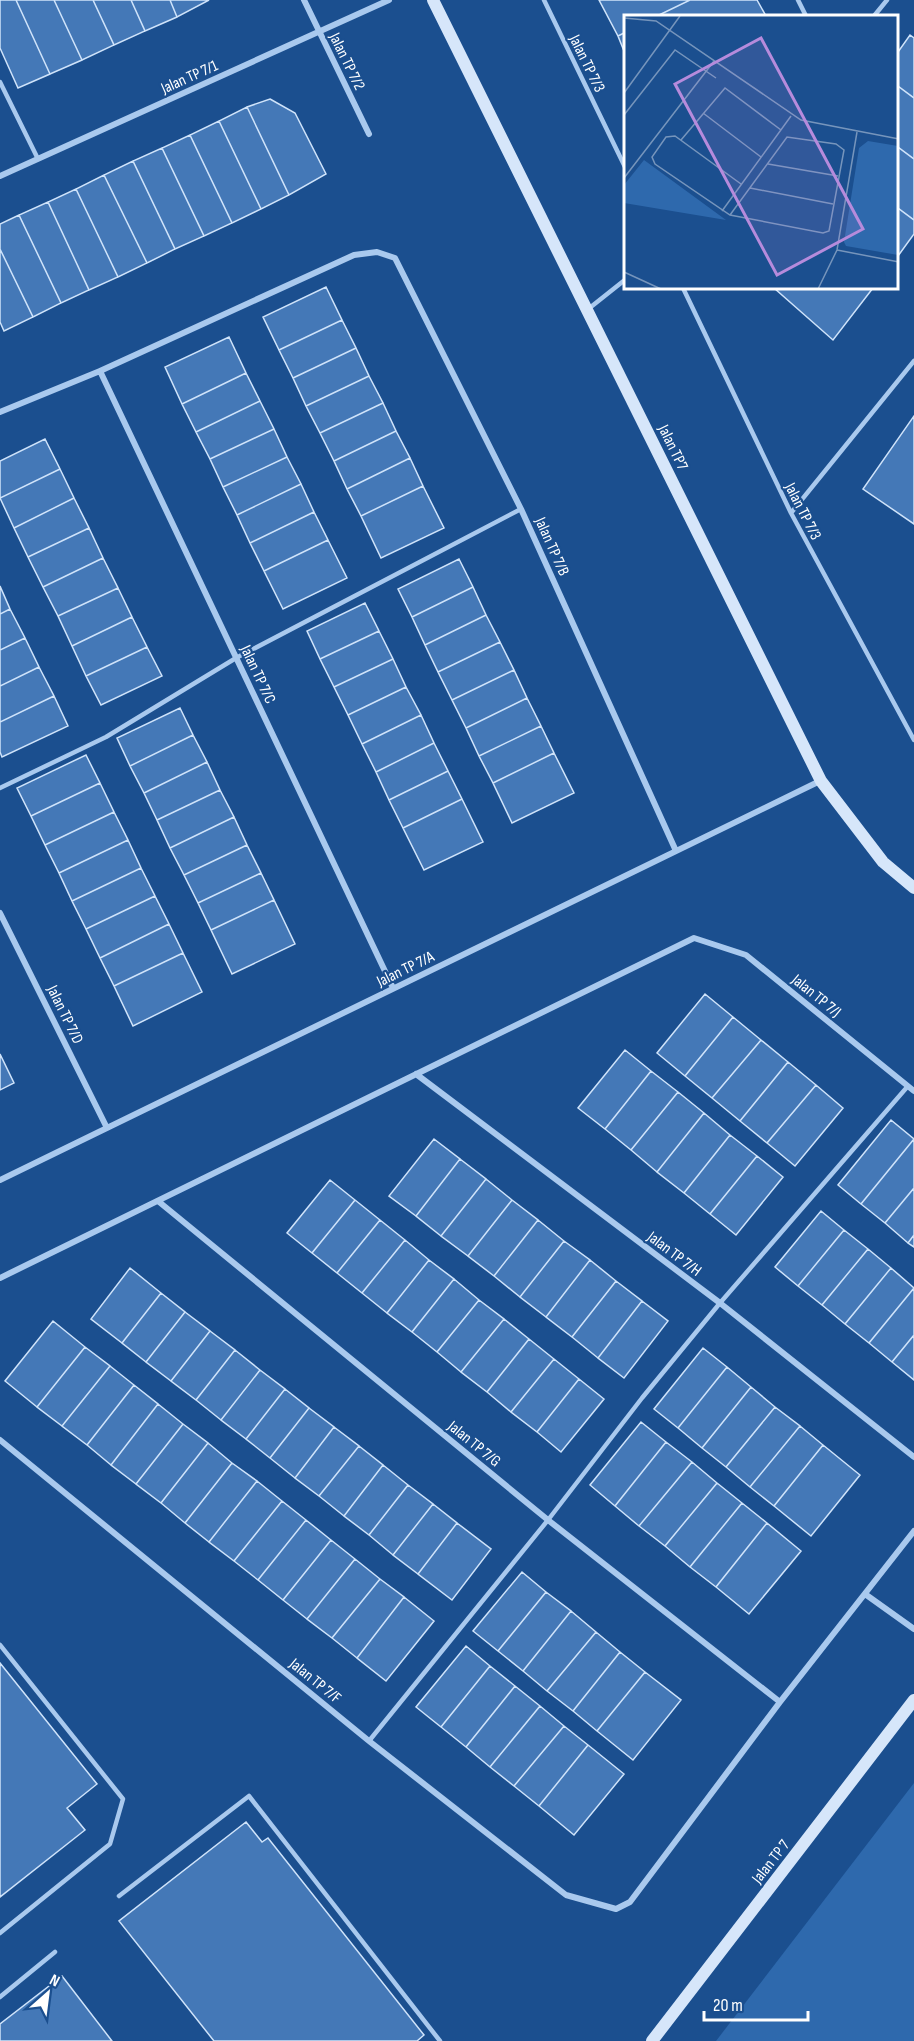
<svg xmlns="http://www.w3.org/2000/svg" width="914" height="2041" font-family="'Sofia Sans Condensed',sans-serif">
<style>
.green{fill:#2e69ad}
.building{fill:#4478b7;stroke:#cfe3fa;stroke-width:1.5}
.lines{fill:none;stroke-linecap:round;stroke-linejoin:round}
.lane{stroke:#a9c9ee;stroke-width:4.5}
.street{stroke:#a9c9ee;stroke-width:6}
.secondary{stroke:#d6e6fa;stroke-width:12}
.labels{text-anchor:middle;stroke-width:4.5;stroke-linejoin:round;paint-order:stroke}
.street-label{font-size:16px;fill:#fff;stroke:#1b4f8f}
.inset-road{fill:none;stroke:#7695bc;stroke-width:1.5}
.view{fill:#b68bdc;fill-opacity:0.15;stroke:#b68bdc;stroke-width:3}
.inset-edge{fill:none;stroke:#fff;stroke-width:3}
</style>
<rect width="100%" height="100%" fill="#1b4f8f"/>
<path class="green" d="M914,1783V2041H716Z"/>
<path class="building" d="M0,0H16L50,74L18,88L0,48Z
M16,0H54L82,60L50,74Z
M54,0H93L114,45L82,60Z
M93,0H131L145,31L114,45Z
M131,0H170L177,17L145,31Z
M170,0H209L177,17Z
M599,0H690L657,16H626V32L618,36Z
M690,0H757L766,16H657Z
M626,32V56L618,36Z
M910,35L914,38V98L898,86V52Z
M898,86L914,98V159L898,147Z
M270,99L295,113L326,174L289,195L247,107Z
M247,107L289,195L261,209L219,121Z
M219,121L261,209L232,223L190,135Z
M190,135L232,223L204,236L162,148Z
M898,147L914,159V220L898,208Z
M162,148L204,236L175,249L133,161Z
M133,161L175,249L147,263L104,175Z
M104,175L147,263L118,277L76,189Z
M76,189L118,277L89,290L48,202Z
M48,202L89,290L61,303L19,215Z
M898,208L914,220V234L898,256Z
M19,215L61,303L33,317L0,249V224Z
M0,249L33,317L4,331L0,322Z
M326,287L342,320L279,350L263,317Z
M774,288H873L833,340Z
M342,320L356,348L293,378L279,350Z
M229,337L246,373L182,404L165,367Z
M356,348L369,376L306,406L293,378Z
M246,373L260,401L196,432L182,404Z
M369,376L383,403L320,433L306,406Z
M260,401L274,429L210,459L196,432Z
M383,403L396,431L334,461L320,433Z
M914,416V524L863,489Z
M274,429L287,457L223,487L210,459Z
M396,431L410,458L347,489L334,461Z
M45,439L60,469L0,498V461Z
M287,457L301,484L237,515L223,487Z
M410,458L423,486L361,516L347,489Z
M60,469L74,498L14,528L0,498Z
M301,484L314,512L250,543L237,515Z
M423,486L444,528L381,558L361,516Z
M74,498L89,528L28,557L14,528Z
M314,512L328,540L264,571L250,543Z
M89,528L103,558L43,587L28,557Z
M328,540L347,578L283,609L264,571Z
M103,558L118,588L58,616L43,587Z
M459,559L473,587L412,617L398,589Z
M0,586L10,609L0,614Z
M473,587L486,615L425,645L412,617Z
M118,588L132,617L72,646L58,616Z
M365,603L379,631L320,659L307,631Z
M10,609L25,638L0,650V614Z
M486,615L500,642L438,672L425,645Z
M132,617L147,647L86,676L72,646Z
M379,631L393,659L334,687L320,659Z
M25,638L39,667L0,686V650Z
M500,642L514,670L452,700L438,672Z
M147,647L162,676L101,705L86,676Z
M393,659L406,687L348,715L334,687Z
M39,667L54,696L0,722V686Z
M514,670L527,698L466,728L452,700Z
M406,687L421,715L362,744L348,715Z
M54,696L68,726L2,757L0,752V722Z
M527,698L541,726L479,756L466,728Z
M180,708L193,735L130,766L117,738Z
M421,715L434,743L376,772L362,744Z
M541,726L554,753L493,783L479,756Z
M193,735L207,762L144,793L130,766Z
M434,743L448,771L389,800L376,772Z
M554,753L574,793L512,823L493,783Z
M86,755L100,783L31,816L17,788Z
M207,762L220,790L157,820L144,793Z
M448,771L462,799L403,828L389,800Z
M100,783L114,812L45,845L31,816Z
M220,790L234,817L170,848L157,820Z
M462,799L483,842L424,870L403,828Z
M114,812L128,840L59,873L45,845Z
M234,817L247,845L184,875L170,848Z
M128,840L141,868L72,901L59,873Z
M247,845L261,873L198,903L184,875Z
M141,868L155,896L86,929L72,901Z
M261,873L274,900L211,930L198,903Z
M155,896L169,924L100,958L86,929Z
M274,900L295,944L232,974L211,930Z
M169,924L183,953L114,986L100,958Z
M183,953L202,992L133,1026L114,986Z
M705,994L733,1017L685,1076L657,1053Z
M733,1017L761,1040L712,1098L685,1076Z
M761,1040L788,1062L740,1121L712,1098Z
M625,1050L651,1071L605,1129L578,1108Z
M0,1054L14,1083L0,1090Z
M788,1062L816,1085L767,1143L740,1121Z
M651,1071L678,1092L631,1150L605,1129Z
M816,1085L843,1108L795,1166L767,1143Z
M678,1092L704,1113L657,1172L631,1150Z
M704,1113L730,1135L684,1193L657,1172Z
M891,1120L914,1139L861,1204L838,1185Z
M730,1135L757,1156L710,1214L684,1193Z
M434,1139L460,1159L416,1216L389,1196Z
M914,1139V1188L885,1223L861,1204Z
M757,1156L783,1177L736,1235L710,1214Z
M460,1159L486,1179L441,1236L416,1216Z
M486,1179L512,1200L468,1256L441,1236Z
M330,1180L355,1200L312,1253L287,1233Z
M914,1188V1235L908,1243L885,1223Z
M355,1200L380,1220L337,1273L312,1253Z
M512,1200L538,1220L494,1276L468,1256Z
M821,1211L844,1230L798,1286L775,1267Z
M380,1220L405,1240L362,1293L337,1273Z
M538,1220L564,1241L520,1297L494,1276Z
M844,1230L868,1249L822,1305L798,1286Z
M914,1235V1247L908,1243Z
M405,1240L429,1260L387,1313L362,1293Z
M564,1241L590,1260L546,1317L520,1297Z
M868,1249L891,1268L845,1324L822,1305Z
M429,1260L454,1279L412,1332L387,1313Z
M590,1260L616,1281L572,1337L546,1317Z
M130,1268L161,1293L122,1343L91,1319Z
M891,1268L914,1288L869,1343L845,1324Z
M454,1279L479,1300L437,1352L412,1332Z
M616,1281L642,1301L598,1358L572,1337Z
M914,1288V1335L892,1362L869,1343Z
M161,1293L185,1312L146,1362L122,1343Z
M479,1300L504,1319L461,1372L437,1352Z
M642,1301L668,1321L624,1378L598,1358Z
M185,1312L210,1331L171,1381L146,1362Z
M504,1319L529,1339L487,1392L461,1372Z
M53,1321L85,1347L37,1407L5,1381Z
M210,1331L235,1350L196,1400L171,1381Z
M914,1335V1380L892,1362Z
M529,1339L554,1359L511,1412L487,1392Z
M85,1347L110,1366L62,1426L37,1407Z
M703,1348L727,1367L678,1428L654,1409Z
M235,1350L260,1370L221,1420L196,1400Z
M554,1359L579,1379L537,1432L511,1412Z
M110,1366L134,1385L87,1445L62,1426Z
M727,1367L751,1387L702,1448L678,1428Z
M260,1370L285,1389L246,1439L221,1420Z
M579,1379L604,1399L561,1452L537,1432Z
M134,1385L158,1404L111,1465L87,1445Z
M751,1387L775,1407L726,1467L702,1448Z
M285,1389L309,1408L270,1458L246,1439Z
M158,1404L183,1424L136,1484L111,1465Z
M775,1407L800,1426L750,1487L726,1467Z
M309,1408L334,1427L295,1478L270,1458Z
M641,1422L666,1442L615,1506L590,1485Z
M183,1424L208,1443L161,1503L136,1484Z
M800,1426L823,1445L774,1506L750,1487Z
M334,1427L359,1446L319,1496L295,1478Z
M666,1442L692,1462L639,1526L615,1506Z
M208,1443L232,1463L185,1523L161,1503Z
M823,1445L860,1475L811,1536L774,1506Z
M359,1446L383,1465L344,1516L319,1496Z
M692,1462L717,1483L665,1546L639,1526Z
M232,1463L257,1481L209,1542L185,1523Z
M383,1465L408,1485L369,1535L344,1516Z
M257,1481L282,1501L234,1561L209,1542Z
M717,1483L742,1503L690,1567L665,1546Z
M408,1485L433,1504L393,1555L369,1535Z
M282,1501L306,1520L258,1580L234,1561Z
M742,1503L767,1523L716,1587L690,1567Z
M433,1504L457,1523L418,1574L393,1555Z
M306,1520L331,1540L283,1600L258,1580Z
M457,1523L491,1549L452,1600L418,1574Z
M767,1523L801,1551L749,1614L716,1587Z
M331,1540L355,1559L307,1619L283,1600Z
M355,1559L380,1579L332,1638L307,1619Z
M522,1572L546,1592L498,1651L473,1631Z
M380,1579L404,1597L357,1658L332,1638Z
M546,1592L571,1611L523,1671L498,1651Z
M404,1597L434,1621L386,1681L357,1658Z
M571,1611L596,1632L547,1691L523,1671Z
M596,1632L620,1652L573,1711L547,1691Z
M466,1646L490,1666L441,1727L416,1707Z
M620,1652L645,1672L597,1731L573,1711Z
M0,1663L97,1784L67,1808L85,1830L0,1897Z
M490,1666L515,1686L466,1747L441,1727Z
M645,1672L681,1700L633,1760L597,1731Z
M515,1686L540,1706L490,1767L466,1747Z
M540,1706L564,1726L514,1786L490,1767Z
M564,1726L588,1745L539,1806L514,1786Z
M588,1745L624,1774L574,1835L539,1806Z
M246,1822L262,1842L268,1838L424,2035L417,2041H214L119,1921Z
M62,1976L112,2041H0V2024Z"/>
<g class="lines">
<path class="lane" d="M544,0L626,169
M798,0L806,16
M874,16L887,0
M0,82L38,159
M683,288L791,513L914,740
M587,310L626,279
M791,513L914,361
M0,788L106,737L236,658L521,509
M0,1645L123,1799L110,1844L0,1933
M369,1741L548,1520L642,1398L720,1303L908,1086
M119,1896L249,1796L440,2041
M0,1997L55,1952"/>
<path class="street" d="M304,0L369,134
M0,176L389,0
M100,371L393,988
M0,412L100,371L354,255L377,252L395,258L521,509L676,851
M0,913L107,1128
M416,1074L720,1303L914,1457
M0,1180L820,781
M158,1201L548,1520L780,1702
M0,1278L694,938L746,955L914,1091
M0,1440L369,1741L566,1895L616,1909L630,1902L780,1702L914,1531
M865,1594L914,1629"/>
<path class="secondary" d="M433,0L821,781L883,862L914,888
M652,2041L914,1700"/>
</g>
<g class="labels">
<g class="street-label">
<text transform="translate(348 61) rotate(64)" y="6">Jalan TP 7/2</text>
<text transform="translate(588 63) rotate(64)" y="6">Jalan TP 7/3</text>
<text transform="translate(189 76) rotate(-24)" y="6">Jalan TP 7/1</text>
<text transform="translate(674 447) rotate(64)" y="6">Jalan TP7</text>
<text transform="translate(804 511) rotate(63)" y="6">Jalan TP 7/3</text>
<text transform="translate(553 546) rotate(66)" y="6">Jalan TP 7/B</text>
<text transform="translate(259 674) rotate(65)" y="6">Jalan TP 7/C</text>
<text transform="translate(405 968) rotate(-26)" y="6">Jalan TP 7/A</text>
<text transform="translate(817 995) rotate(39)" y="6">Jalan TP 7/J</text>
<text transform="translate(66 1014) rotate(64)" y="6">Jalan TP 7/D</text>
<text transform="translate(675 1253) rotate(37)" y="6">Jalan TP 7/H</text>
<text transform="translate(475 1443) rotate(39)" y="6">Jalan TP 7/G</text>
<text transform="translate(316 1680) rotate(39)" y="6">Jalan TP 7/F</text>
<text transform="translate(770 1861) rotate(-52)" y="6">Jalan TP 7</text>
</g>
</g>
<g transform="translate(624 15)">
<rect width="274" height="274" fill="#1b4f8f"/>
<path d="M244,126L274,131V240L222,231L220,227L235,133ZM20,145L102,205L0,188V170Z" fill="#2e69ad"/>
<path class="inset-road" d="M0,3L32,6L177,105L275,124M0,78L56,1M79,98L137,142M0,100L51,35L92,63M57,125L101,73L157,115M144,149L214,161M0,163L90,46M126,173L209,189M98,196L167,101M106,200L163,122L212,129L220,135L205,216L199,218L106,200L31,149L28,142L42,122L51,121L117,169M213,235L275,247M0,257L37,274M194,274L213,235L233,117"/>
<path class="view" d="M137,23L239,214L153,260L51,69Z"/>
<rect width="274" height="274" class="inset-edge"/>
</g>
<g transform="translate(48 1993) rotate(28)" stroke="#1b4f8f" stroke-width="4.5" paint-order="stroke">
<path d="M0-4.5L10 22L0 15L-10 22Z" fill="#ffffff"/>
<text y="-9" font-size="16" font-weight="bold" text-anchor="middle" fill="#ffffff">N</text>
</g>
<path d="M704 2011v9h104v-9" fill="none" stroke="#ffffff" stroke-width="3"/>
<text x="713" y="2011" font-size="18" fill="#ffffff" stroke="#1b4f8f" stroke-width="4.5" paint-order="stroke">20 m</text>
</svg>
